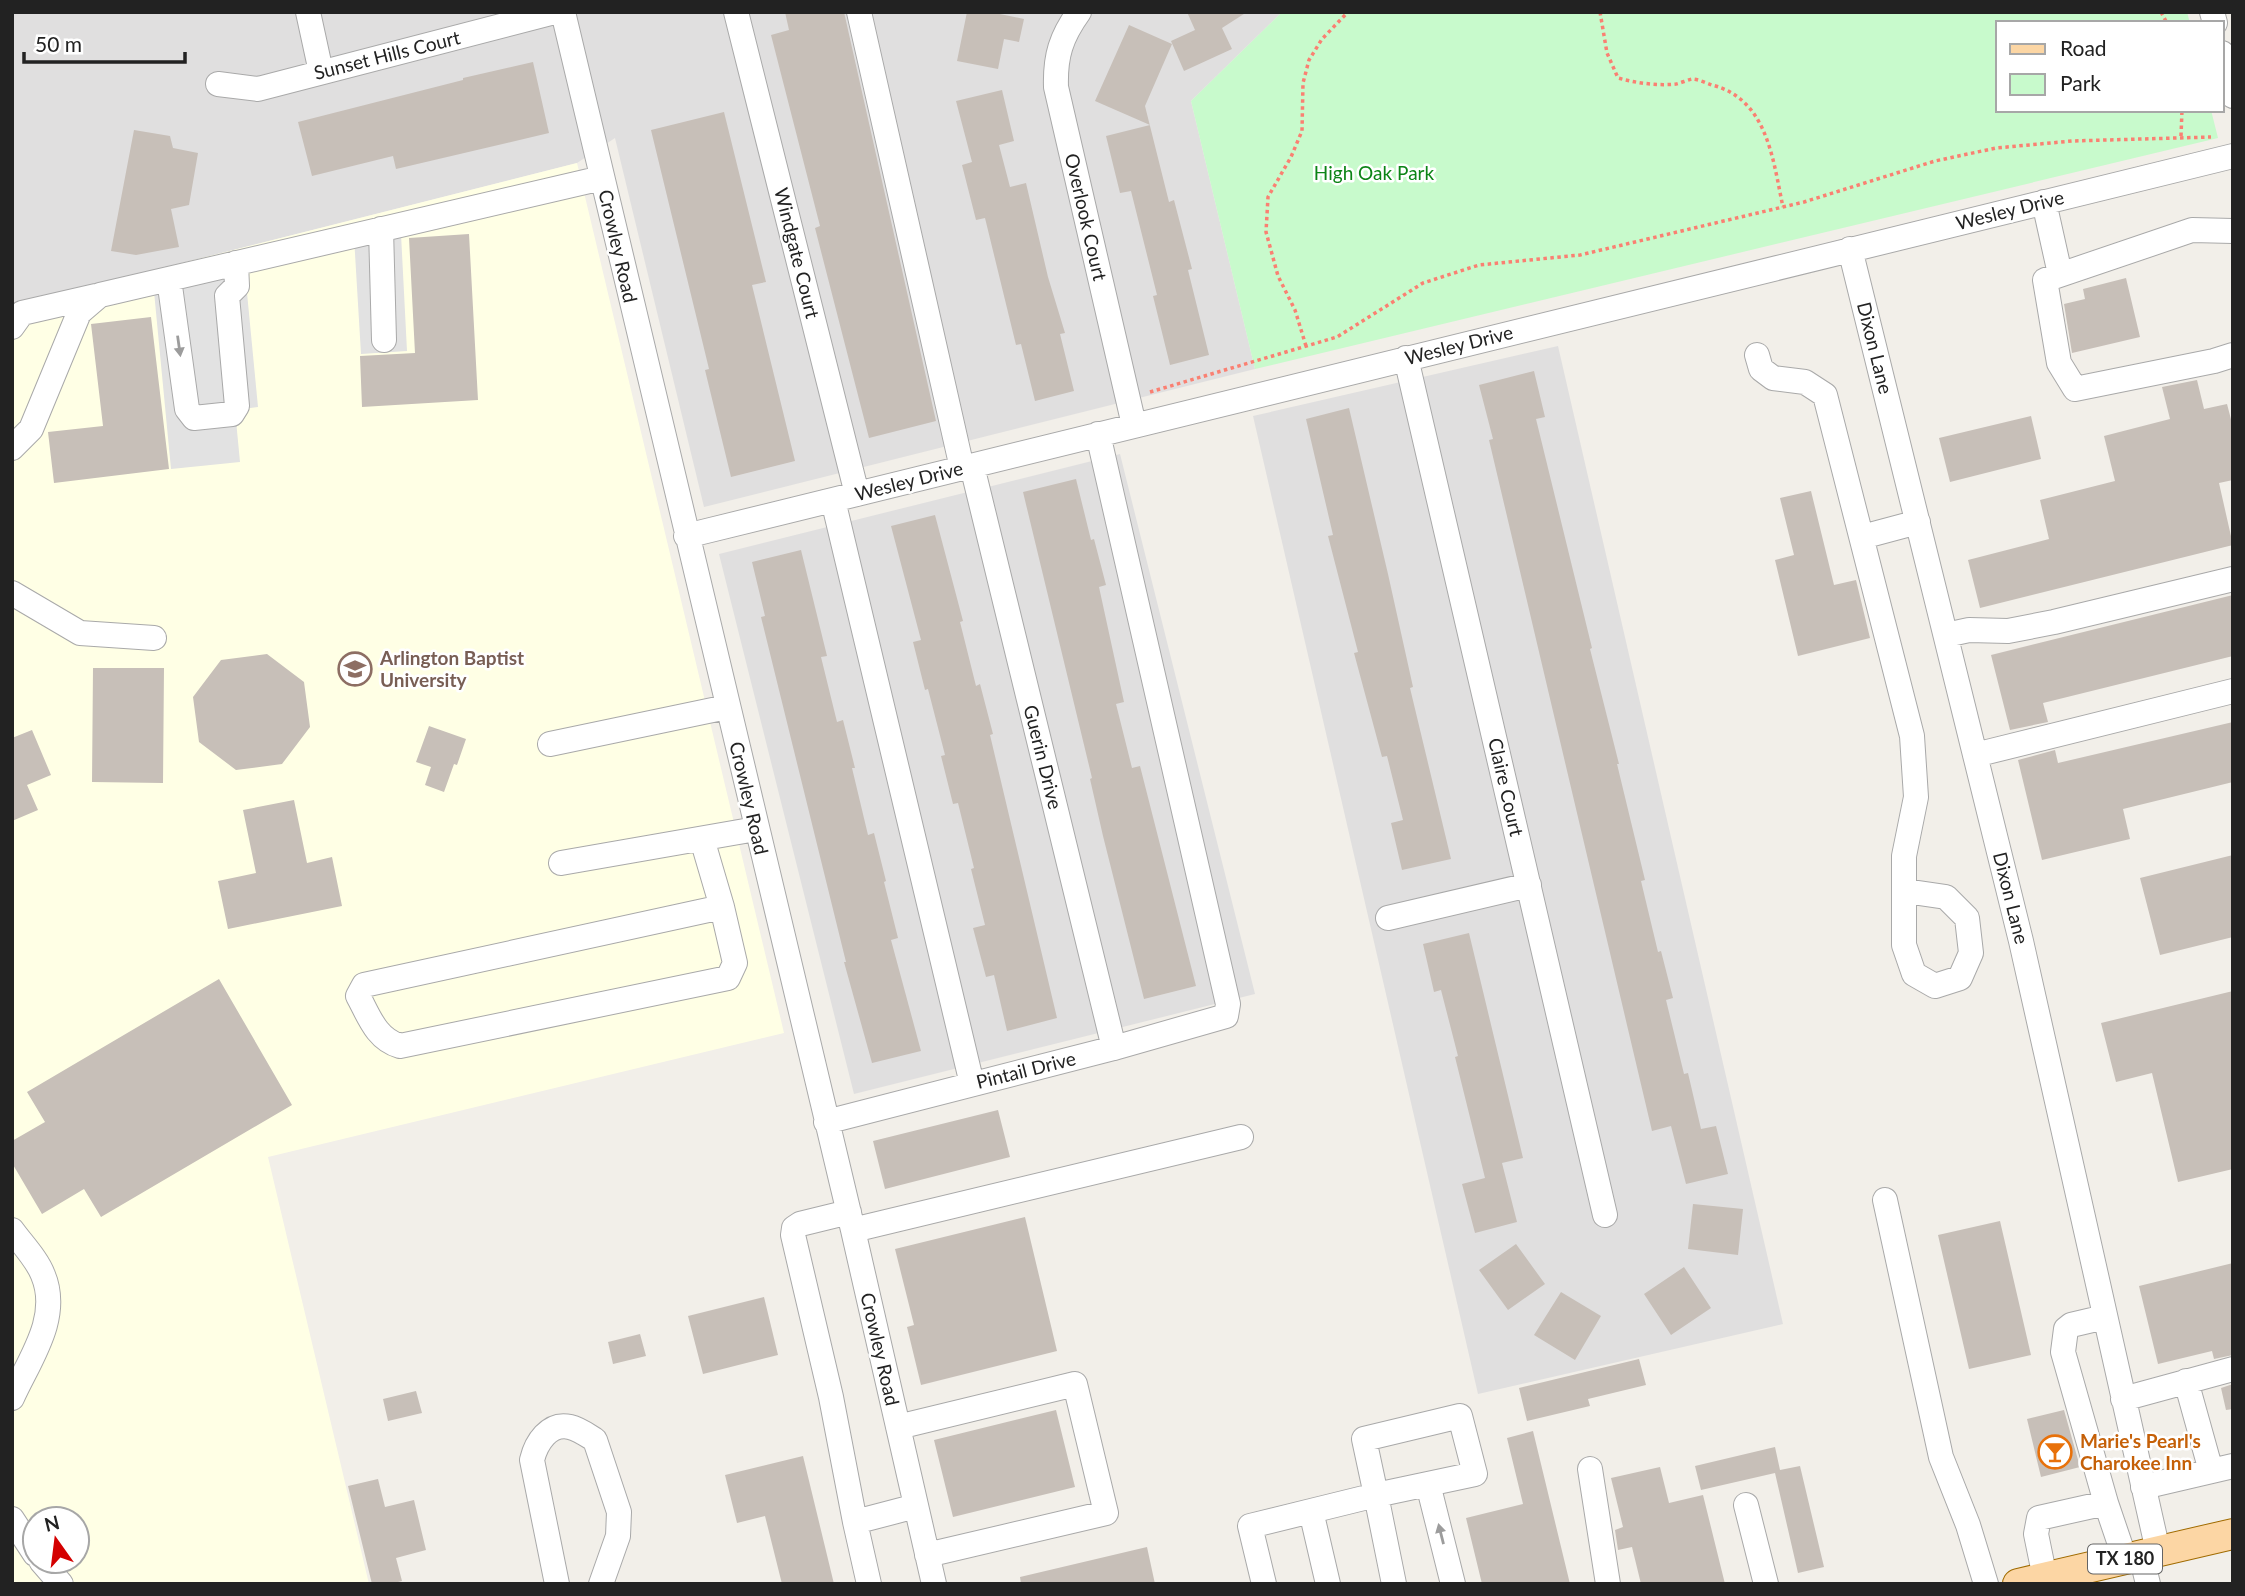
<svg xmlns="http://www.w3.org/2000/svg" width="2245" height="1596" font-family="Lato,sans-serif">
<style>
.residential{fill:#e0dfdf}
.education{fill:#ffffe5;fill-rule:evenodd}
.park{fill:#c8facc}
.parking{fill:#e2e2e2}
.building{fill:#c7bfb8}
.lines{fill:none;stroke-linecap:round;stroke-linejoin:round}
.minor-casing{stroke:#a9a9a9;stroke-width:26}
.major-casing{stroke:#a06b00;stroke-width:32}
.path{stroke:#fa8072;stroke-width:3.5;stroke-dasharray:3.5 3.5;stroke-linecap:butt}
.minor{stroke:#fff;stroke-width:24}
.major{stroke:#fcd6a4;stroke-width:30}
.oneway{fill:#9c9c9c}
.labels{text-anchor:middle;stroke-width:5;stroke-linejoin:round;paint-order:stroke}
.shield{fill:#fff;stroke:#646464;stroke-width:2}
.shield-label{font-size:18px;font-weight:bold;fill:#222}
.street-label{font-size:19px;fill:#222;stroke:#fff}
.park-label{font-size:19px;fill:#0c8416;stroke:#fff}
.education-label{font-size:19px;font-weight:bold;fill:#785e54;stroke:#fff;text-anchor:start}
.food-label{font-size:19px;font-weight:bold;fill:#c56008;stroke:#fff;text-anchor:start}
</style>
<rect width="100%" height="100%" fill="#f2efe9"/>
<path class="residential" d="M12,12H1282L1191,101L1255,369L704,507L615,138L577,163L12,306Z
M1558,346L1783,1324L1478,1394L1253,416Z
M1120,454L1255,994L854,1094L719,554Z"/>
<path class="education" d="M577,163L784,1033L268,1157L369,1584H12V306ZM35,1519H77V1561H35Z"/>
<path class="park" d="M1282,12H2187L2190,23H1998V110H2211L2218,138L1255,369L1191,101Z"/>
<path class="parking" d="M401,234L407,351L361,354L354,237Z
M245,272L258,407L235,410L240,462L171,469L153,281Z"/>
<path class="building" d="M785,12H844L936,421L869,438L815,228L820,226L771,35L789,30Z
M967,12H990L1024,19L1019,42L1004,39L998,69L957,61Z
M1187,12H1247L1222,28L1232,49L1184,71L1171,41L1195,30Z
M1129,25L1172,44L1145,106L1169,202L1174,200L1192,269L1188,270L1209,355L1170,365L1153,296L1157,295L1131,191L1120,193L1106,136L1150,125L1095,101Z
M533,62L549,133L396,169L393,156L312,176L298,122L463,80V78Z
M1002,90L1014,141L999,145L1010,187L1026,183L1048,277L1065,333L1060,334L1074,391L1035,401L1021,344L1016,345L985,218L976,220L962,165L972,162L956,101Z
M724,112L766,282L752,285L795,461L731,477L705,370L709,369L651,130Z
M134,130L170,136L173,148L198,153L189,205L171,209L179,247L136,255L111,251Z
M469,234L478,400L362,407L360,356L415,353L409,238Z
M2126,278L2140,337L2072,353L2064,304L2085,299L2083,289Z
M151,317L169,469L54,483L48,432L103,426L91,324Z
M1534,371L1545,417L1536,419L1592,648L1590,649L1619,764H1617L1645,880L1641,881L1658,952L1661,951L1673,998L1666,1000L1684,1074L1688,1073L1701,1129L1716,1126L1728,1174L1686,1184L1671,1126L1652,1131L1489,440L1493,439L1479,385Z
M2197,380L2204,409L2227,404L2233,427V480L2219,483L2233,545L1980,608L1968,560L2049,539L2040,500L2115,481L2104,436L2170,419L2162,387Z
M1349,408L1388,574L1413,687L1410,688L1451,859L1402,870L1391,823L1403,820L1387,756L1382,757L1354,653L1358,652L1328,536L1333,535L1306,419Z
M2031,416L2041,459L1950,482L1939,438Z
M1076,479L1091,540L1094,539L1106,585L1099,587L1124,702L1116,704L1132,768L1140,766L1196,986L1144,999L1103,836L1090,779L1092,778L1023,492Z
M1811,491L1834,585L1856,580L1870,638L1798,656L1775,560L1794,555L1780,498Z
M935,515L963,621L960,622L976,686L980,684L993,734L990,735L1057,1018L1007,1031L994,975L986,977L973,928L985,925L971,869L974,868L958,803L953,804L941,756L945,755L928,689L925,690L913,642L921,640L891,526Z
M801,550L827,656L821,657L837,722L843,720L855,768H852L868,835L874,833L886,881L884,882L898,938L891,940L921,1051L872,1063L844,962H846L761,617L765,616L752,562Z
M2233,595V656L2043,703L2048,722L2010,730L1991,655Z
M267,654L304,682L310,727L282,764L236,770L199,742L193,697L221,660Z
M93,668H164L163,783L92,782Z
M2233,722V782L2123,809L2130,839L2042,860L2018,760L2055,750L2058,763Z
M429,726L466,739L457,765L454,764L444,792L425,785L431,767L416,762Z
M32,730L51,775L27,785L38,810L12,821V738Z
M294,800L307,863L332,857L342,906L228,929L218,881L256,873L243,810Z
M2233,855V937L2160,955L2140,878Z
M1469,933L1523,1158L1502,1163L1517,1222L1475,1233L1462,1184L1485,1178L1455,1057L1458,1056L1441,990L1434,992L1423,944Z
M219,979L292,1105L101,1217L84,1189L42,1214L12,1163V1141L45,1122L27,1092Z
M2233,991V1169L2178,1182L2152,1073L2116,1082L2101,1023Z
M998,1110L1010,1157L885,1189L873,1141Z
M1693,1204L1743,1209L1738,1255L1688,1249Z
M1025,1217L1057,1351L921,1385L907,1327L914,1325L895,1249Z
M2000,1221L2031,1355L1969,1369L1938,1235Z
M1516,1244L1545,1284L1508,1310L1479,1270Z
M2233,1263V1355L2214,1359L2212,1351L2158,1364L2139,1286Z
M1684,1267L1711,1308L1671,1335L1644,1294Z
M1561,1292L1601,1316L1575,1360L1534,1335Z
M764,1297L778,1355L703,1374L688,1316Z
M640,1334L646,1356L613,1364L608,1342Z
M1639,1359L1646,1385L1588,1399L1590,1406L1527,1421L1519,1388Z
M2233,1384V1409L2226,1410L2221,1388Z
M416,1391L422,1413L388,1421L383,1399Z
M1056,1410L1075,1487L953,1517L934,1440Z
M2064,1410L2080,1467L2041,1477L2027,1419Z
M1533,1431L1570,1584H1482L1466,1518L1523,1504L1507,1438Z
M1775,1447L1780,1470L1800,1466L1824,1567L1798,1573L1775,1473L1701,1490L1695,1466Z
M803,1456L834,1584H782L765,1516L737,1523L725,1475Z
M1660,1467L1669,1503L1703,1495L1725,1584H1641L1632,1547L1618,1550L1615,1530L1623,1527L1611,1478Z
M378,1479L385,1507L414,1500L426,1550L396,1558L402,1581L390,1584H372L348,1486Z
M1147,1547L1155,1584H1021L1020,1577Z"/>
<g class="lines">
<defs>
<path id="minor" d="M308,12L321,72
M563,12L853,1230L934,1584
M736,12L857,494
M859,12L962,468
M1079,12C1061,37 1055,56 1056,87L1134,425
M2212,12L2215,23
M2222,53L2233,96
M218,84L258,89L555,12
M2044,202L2060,274
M381,229L384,340
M2233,231L2192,230L2045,280L2059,363L2075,389L2214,361L2233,355
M1850,249L2021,941L2158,1551
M169,279L187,409L194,418L232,414L237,406L227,296L237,286L236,263
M12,327L22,313L96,296
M1757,355L1761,369L1773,378L1805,382L1825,395L1912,736L1916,797L1904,856V945L1914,974L1935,986L1960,978L1971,953L1967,918L1946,897L1905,891
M1406,358L1605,1215
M12,448L31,429L79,313L100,295L602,178
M972,466L1114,1048
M833,500L972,1084
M686,536L2233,156
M1862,537L1918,522
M12,593L80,633L154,638
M1946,635L1969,630L2008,631L2054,622L2233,579
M550,744L727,707
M1975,755L2233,691
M702,839L722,907L735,963L728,978L400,1046C376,1039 369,1016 358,996L364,985L722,907
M561,863L756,829
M1388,918L1529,885
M826,1122L1114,1048L1226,1016L1228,1004L1098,434
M1885,1200L1941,1457L1968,1525L1986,1584
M849,1212L800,1224L794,1228L793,1235L831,1397L855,1522
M12,1230C22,1244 37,1259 43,1275C61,1318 29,1360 12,1398
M853,1230L1241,1137
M2105,1317L2071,1325L2066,1329L2063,1352L2106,1503
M2186,1381L2211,1471
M2123,1399L2233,1369
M898,1427L1075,1384L1106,1513L927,1555
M1590,1469L1608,1584
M1428,1484L1453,1584
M2143,1487L2233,1466
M1746,1505L1766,1584
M1311,1511L1376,1495L1364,1439L1460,1416L1475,1474L1376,1495L1394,1584
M12,1519L35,1554
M2141,1555L2148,1584
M41,1561L61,1584
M2045,1578L2036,1534L2039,1518L2106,1503L2125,1559
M557,1584L532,1460C536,1443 549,1422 570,1427C579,1429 587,1435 595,1440L619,1512L618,1536L601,1584
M869,1584L855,1522L916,1506
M1264,1584L1250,1526L1311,1511L1328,1584"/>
<path id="major" d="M2018,1584L2233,1534"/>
</defs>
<use href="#minor" class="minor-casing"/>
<use href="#major" class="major-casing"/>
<path class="path" d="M1600,12L1607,53L1618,78C1636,83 1657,86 1676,84C1681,83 1687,80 1692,79C1698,79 1706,83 1712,85C1768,99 1773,161 1783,207
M2161,12L2167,23
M2181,136L2182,110
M1306,346L1295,310L1278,276L1266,232L1268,197L1291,157L1302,131L1303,83L1309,60L1322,39L1348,12
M1150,392L1337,337L1423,283L1479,265L1580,255L1804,202L1935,161L1996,148L2072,141L2211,137"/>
<use href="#minor" class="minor"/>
<use href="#major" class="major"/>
</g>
<defs><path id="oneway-solid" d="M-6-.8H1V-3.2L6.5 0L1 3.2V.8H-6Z" transform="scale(1.75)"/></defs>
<g class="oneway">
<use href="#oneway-solid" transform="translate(179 346) rotate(82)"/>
<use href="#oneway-solid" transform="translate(1441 1534) rotate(-104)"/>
</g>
<defs>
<symbol id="university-ring" viewBox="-11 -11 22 22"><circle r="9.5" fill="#fff" stroke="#8d6e63" stroke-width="1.5"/><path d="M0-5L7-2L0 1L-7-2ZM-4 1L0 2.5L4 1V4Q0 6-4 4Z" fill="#8d6e63"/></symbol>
<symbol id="bar-ring" viewBox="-11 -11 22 22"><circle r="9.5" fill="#fff" stroke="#e8710a" stroke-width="1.5"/><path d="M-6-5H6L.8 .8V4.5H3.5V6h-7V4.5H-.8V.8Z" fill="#e8710a"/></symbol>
</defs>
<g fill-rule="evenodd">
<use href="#university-ring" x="336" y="650" width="38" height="38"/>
<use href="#bar-ring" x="2036" y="1433" width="38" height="38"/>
</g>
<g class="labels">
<rect class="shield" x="2088" y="1544.5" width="74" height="29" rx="5"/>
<g class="shield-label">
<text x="2125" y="1565">TX 180</text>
</g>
<g class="street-label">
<text transform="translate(387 55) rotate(-14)" y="7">Sunset Hills Court</text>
<text transform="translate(2010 210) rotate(-14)" y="7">Wesley Drive</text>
<text transform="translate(1086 217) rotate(77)" y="7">Overlook Court</text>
<text transform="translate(618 246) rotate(77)" y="7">Crowley Road</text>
<text transform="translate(797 253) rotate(76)" y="7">Windgate Court</text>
<text transform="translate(1459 345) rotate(-14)" y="7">Wesley Drive</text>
<text transform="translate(1875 348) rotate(76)" y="7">Dixon Lane</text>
<text transform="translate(909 481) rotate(-14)" y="7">Wesley Drive</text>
<text transform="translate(1043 757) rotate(76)" y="7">Guerin Drive</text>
<text transform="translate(1506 787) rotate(77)" y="7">Claire Court</text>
<text transform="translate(749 798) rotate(77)" y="7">Crowley Road</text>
<text transform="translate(2011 898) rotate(76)" y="7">Dixon Lane</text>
<text transform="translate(1026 1070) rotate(-14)" y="7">Pintail Drive</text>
<text transform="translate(880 1349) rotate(77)" y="7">Crowley Road</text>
</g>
<g class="park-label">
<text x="1374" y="180">High Oak Park</text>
</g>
<g class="education-label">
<text x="380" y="665">Arlington Baptist<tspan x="380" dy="22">University</tspan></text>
</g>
<g class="food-label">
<text x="2080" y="1448">Marie's Pearl's<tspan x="2080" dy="22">Charokee Inn</tspan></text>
</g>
</g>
<rect width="2245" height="1596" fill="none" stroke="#222222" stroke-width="28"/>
<rect x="1996" y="21" width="228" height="91" fill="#ffffff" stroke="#a7a7a7" stroke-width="2"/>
<rect x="2010" y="44" width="35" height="10" fill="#fcd6a4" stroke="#a7a7a7" stroke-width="2"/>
<text x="2060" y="56" font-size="21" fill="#222222">Road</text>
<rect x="2010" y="74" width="35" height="21" fill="#c8facc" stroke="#a7a7a7" stroke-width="2"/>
<text x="2060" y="91" font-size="21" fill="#222222">Park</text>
<g transform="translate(56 1540) rotate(346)"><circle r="33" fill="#ffffff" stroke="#a7a7a7" stroke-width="2"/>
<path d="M0-5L12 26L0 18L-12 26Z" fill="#d40000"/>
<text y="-10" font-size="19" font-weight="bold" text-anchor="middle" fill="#222222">N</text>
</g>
<path d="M24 52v10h161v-10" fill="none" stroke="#222222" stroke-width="3.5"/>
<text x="35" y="52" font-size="21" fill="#222222" stroke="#ffffff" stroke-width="5" paint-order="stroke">50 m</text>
</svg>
